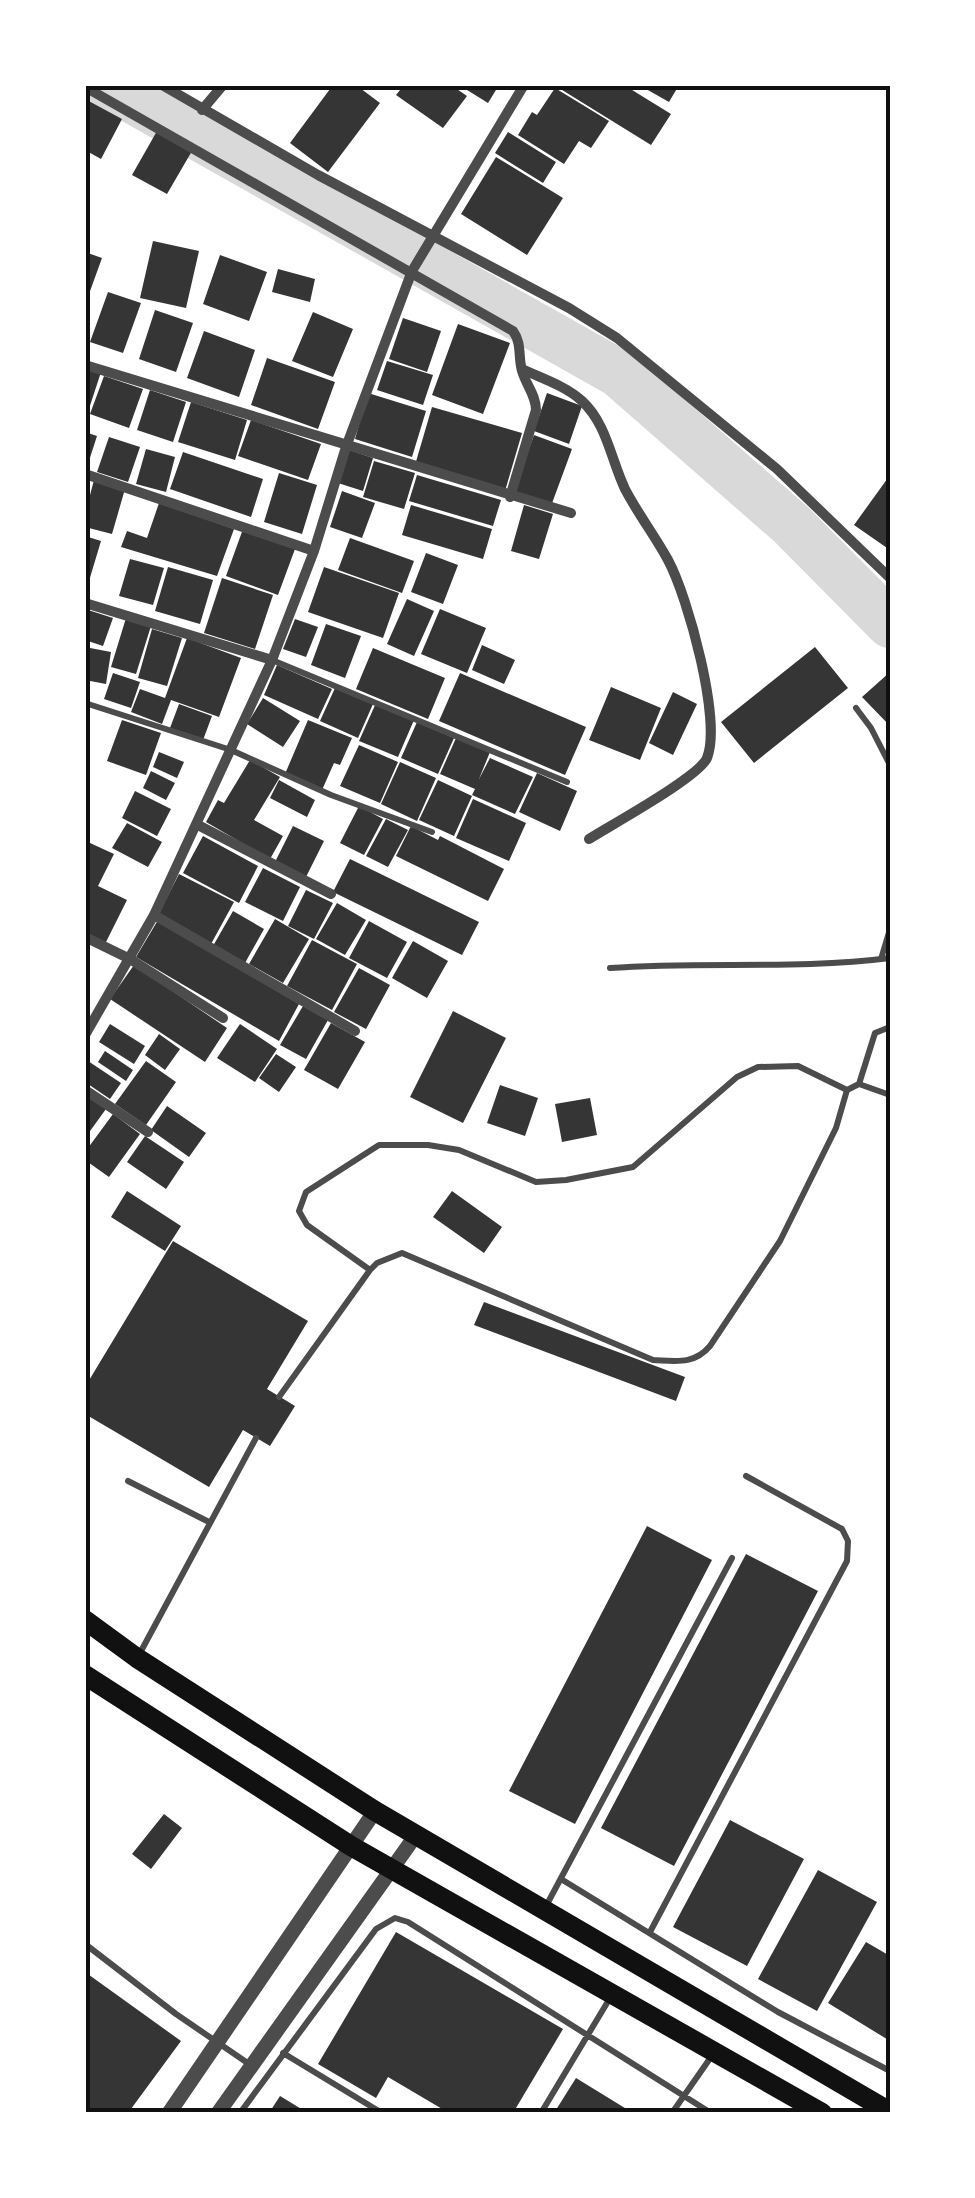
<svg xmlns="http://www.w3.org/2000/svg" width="975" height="2198" font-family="'Open Sans',sans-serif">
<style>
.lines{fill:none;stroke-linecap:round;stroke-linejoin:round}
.river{stroke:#d9d9d9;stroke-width:48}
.building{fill:#353535}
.service{stroke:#4c4c4c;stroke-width:6}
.minor{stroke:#4c4c4c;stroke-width:10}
.tertiary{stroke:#4c4c4c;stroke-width:15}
.trunk{stroke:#111;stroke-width:20}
.neatline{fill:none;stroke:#111;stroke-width:4}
</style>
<rect width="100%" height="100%" fill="#fff"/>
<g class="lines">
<path class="river" d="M107,85L618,373L792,525L890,624"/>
</g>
<path class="building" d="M333,85H356L380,103L328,172L290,143Z
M404,85H451L467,96L443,128L396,95Z
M459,85H499L488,103Z
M554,85H624L671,114L651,145Z
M639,85H679L669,102Z
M555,88L609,121L591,148L579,141L564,164L518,135L532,112L537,115Z
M85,99L122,119L101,159L85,150Z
M157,131L192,151L167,194L132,175Z
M508,132L556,162L543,183L495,153Z
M496,157L563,198L527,255L461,214Z
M153,241L199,251L186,308L140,298Z
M85,252L102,258L85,305Z
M220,255L267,272L249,321L203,304Z
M278,269L315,279L310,302L272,292Z
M108,292L141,303L123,353L90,342Z
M155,310L193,323L176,372L139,359Z
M313,312L353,329L333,377L292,361Z
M403,318L441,331L427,372L389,359Z
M458,324L510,343L483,414L432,395Z
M204,331L255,350L239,397L187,378Z
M267,358L335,382L318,429L251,405Z
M387,361L433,375L423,405L377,390Z
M85,367L101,372L86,418H85Z
M104,376L143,389L129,428L90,414Z
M150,390L186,402L173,442L137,430Z
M368,393L426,411L412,457L355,439Z
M547,393L582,406L569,444L534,431Z
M191,402L247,420L235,460L178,442Z
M432,407L522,433L505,491L415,465Z
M251,420L321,444L308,480L238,456Z
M85,432L97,436L86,470H85Z
M534,435L572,449L551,506L513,493Z
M109,437L140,447L128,482L97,472Z
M146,449L175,457L166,492L136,484Z
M349,450L373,458L363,491L338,483Z
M183,452L263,479L251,517L170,489Z
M374,461L415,473L404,509L363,497Z
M279,473L317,485L302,534L264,522Z
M417,475L501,500L493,526L409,501Z
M890,475V550L854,525Z
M94,480L125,489L112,534L85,527V514Z
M342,491L375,503L362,538L330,527Z
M159,503L234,529L217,576L121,547L127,531L147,538Z
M411,505L492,529L483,559L402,535Z
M524,505L553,514L539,559L511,551Z
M243,529L295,549L278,595L226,576Z
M85,536L101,541L86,591H85Z
M350,538L414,561L402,593L338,570Z
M426,553L458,565L443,604L411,592Z
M130,559L164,568L153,605L119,596Z
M168,567L213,580L200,624L155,611Z
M324,567L399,593L383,638L308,612Z
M222,578L273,595L255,649L204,633Z
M407,599L434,611L414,656L387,644Z
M85,609L113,618L103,646L85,640Z
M440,609L486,628L467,673L421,654Z
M126,618L151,626L136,674L111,667Z
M295,619L318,627L306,657L283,649Z
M326,624L361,636L345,678L311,665Z
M152,629L182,638L167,686L138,678Z
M187,638L241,658L219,717L171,700L162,724L131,712L140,689L165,698Z
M482,645L515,660L504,684L472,670Z
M85,647L111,652L106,684L85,680Z
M815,647L848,688L754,763L721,722Z
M373,648L445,678L428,719L356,689Z
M277,665L332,689L318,719L264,695Z
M890,672V726L862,697Z
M113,673L140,682L131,708L104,699Z
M460,673L586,727L565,775L439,721Z
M611,687L661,708L640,760L589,740Z
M335,688L373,704L358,738L320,721Z
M673,692L697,704L673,755L649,743Z
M263,698L300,721L283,747L247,724Z
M376,703L414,720L398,757L359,741Z
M179,704L212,716L203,740L170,728Z
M122,720L161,733L146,775L107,761Z
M308,720L352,738L340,765L334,763L322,790L285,774Z
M417,722L454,738L438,774L401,758Z
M456,738L490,752L479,779L490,758L533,777L515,814L472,795L475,789L440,774Z
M359,745L398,762L380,803L340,786Z
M159,752L184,762L177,778L153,767Z
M250,760L280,777L254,820L283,836L270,859L206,822L218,800L224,803Z
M400,762L436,778L417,821L381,804Z
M151,771L175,783L166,800L143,788Z
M537,773L577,791L560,831L519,812Z
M279,780L315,800L307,817L270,798Z
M438,780L472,796L454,836L419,820Z
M135,791L171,809L157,836L122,818Z
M473,799L526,823L509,861L456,838Z
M359,806L383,819L364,855L340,843Z
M386,819L408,830L388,867L366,856Z
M127,823L162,842L148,867L112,848Z
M293,826L324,841L306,877L275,862Z
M411,826L438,840L440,836L504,869L488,901L396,856Z
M203,836L258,866L239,903L183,873Z
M90,843L114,854L98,886L127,900L105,944L85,934V854Z
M350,859L479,922L462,955L333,892Z
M263,868L300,887L283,921L245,902Z
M179,874L234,902L211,944L158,915Z
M306,890L333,903L314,939L288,926Z
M337,903L366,920L345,955L316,939Z
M233,911L264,929L245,963L213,946Z
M275,919L309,939L283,983L249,964Z
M158,920L299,1004L279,1041L136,957Z
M369,921L407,942L387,978L349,958Z
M312,940L357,964L332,1010L287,986Z
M413,941L448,961L427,998L392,978Z
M134,965L227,1028L205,1062L110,999Z
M359,968L390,985L366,1029L334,1012Z
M303,1006L328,1020L306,1059L280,1045Z
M453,1011L506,1038L463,1123L410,1097Z
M331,1023L365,1042L338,1089L304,1070Z
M110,1024L145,1046L134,1064L99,1042Z
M240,1024L277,1049L255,1082L217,1058Z
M159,1034L180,1049L165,1070L145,1055Z
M105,1051L133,1070L126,1081L98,1062Z
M276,1054L296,1067L279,1092L259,1078Z
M85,1059L121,1083L110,1099L85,1082Z
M146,1061L176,1082L146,1125L115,1104Z
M500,1085L538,1098L525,1136L487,1123Z
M85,1094L106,1109L85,1138Z
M590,1098L597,1135L562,1142L555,1104Z
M167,1106L206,1133L189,1157L151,1130Z
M113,1114L140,1134L109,1177L85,1160V1152Z
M145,1136L184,1162L166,1189L127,1162Z
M127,1191L181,1226L165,1251L111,1217Z
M452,1191L502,1227L484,1253L433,1217Z
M173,1241L308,1321L267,1389L295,1406L270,1446L243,1430L209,1487L85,1414V1387Z
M484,1302L685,1377L676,1401L474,1325Z
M647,1526L712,1560L575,1824L509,1791Z
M746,1554L818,1591L674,1866L601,1828Z
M164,1814L182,1828L151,1869L132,1854Z
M730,1820L804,1859L747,1966L673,1927Z
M818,1870L877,1902L817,2011L758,1979Z
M396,1932L563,2029L513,2113H449L388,2077L376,2098L318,2064Z
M866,1942L890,1956V2041L828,2003Z
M85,1972L181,2041L128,2113H85Z
M576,2078L633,2113H554Z
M280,2096L308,2113H269Z"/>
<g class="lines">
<path class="service" d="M272,660L567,782
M85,703L231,750L331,795L432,832
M856,708L871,728L890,765
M881,959L890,929
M610,968C703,961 797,970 890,958
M859,1084L875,1033L890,1027
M370,1270L307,1225L299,1211L306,1192L379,1145H428L459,1150L536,1182L566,1180L633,1167L737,1077L758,1067L798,1066L847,1090
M279,1397L370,1270L377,1263L402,1253L653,1360C676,1361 694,1365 710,1346L780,1241L836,1128L847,1090L859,1084L890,1095
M128,1481L209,1522
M140,1653L256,1438
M561,1879L778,2012L890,2071
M545,1908L732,1558
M650,1932L847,1561L848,1541L842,1529L746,1476
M85,1944L176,2014L252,2066
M283,2053L382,2113
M240,2113L376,1929L395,1918L408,1922L711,2113
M541,2113L610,1998
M672,2113L711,2057"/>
<path class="minor" d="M162,85L318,175L569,308L617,338L777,469L890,578
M85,87L513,331C522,343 518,357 522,371C526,385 536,395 536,410L510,497
M202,110L223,85
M85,365L571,513
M522,369C541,378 566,386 582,401C607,424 611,460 625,489C638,514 655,536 668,560C688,597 722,721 707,758C699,777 611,825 589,839
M85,474L314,551
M85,603L272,660
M198,825L331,894
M154,915L355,1031
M85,937L130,959L223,1018
M85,1035L154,915L272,660L314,551L346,447L412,271L524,85
M85,1090L148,1132"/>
<path class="tertiary" d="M169,2113L375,1811
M218,2113L416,1835"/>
<path class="trunk" d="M85,1620L137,1658L375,1811L890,2112
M85,1675L351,1846L822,2113"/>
</g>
<rect width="975" height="2198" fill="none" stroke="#ffffff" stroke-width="175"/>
<rect x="88" y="88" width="800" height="2022" class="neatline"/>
</svg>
